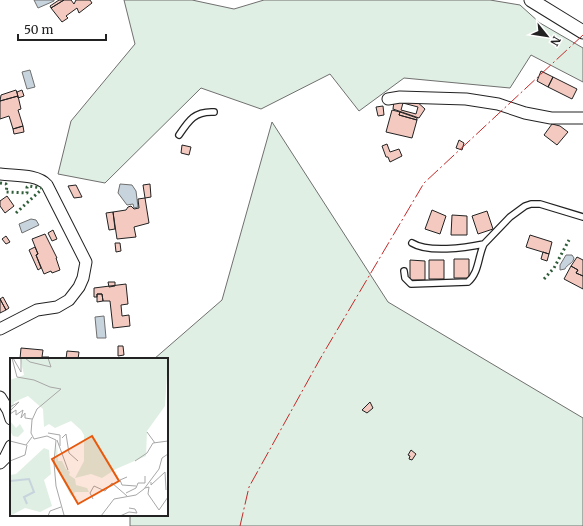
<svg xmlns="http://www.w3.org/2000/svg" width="583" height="526" font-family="Merriweather,serif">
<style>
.green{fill:#e0efe3;stroke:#6f6f6f}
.water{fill:#c7d3dd;stroke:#6f6f6f}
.building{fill:#f3c9c0;stroke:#222;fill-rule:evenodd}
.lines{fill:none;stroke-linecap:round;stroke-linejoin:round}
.service-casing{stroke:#222;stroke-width:8}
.minor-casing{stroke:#222;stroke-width:13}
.tertiary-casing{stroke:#222;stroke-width:15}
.service{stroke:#fff;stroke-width:5.5}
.minor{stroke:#fff;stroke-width:11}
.tertiary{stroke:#fff;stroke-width:13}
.hedge{stroke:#2f5e38;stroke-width:3;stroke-dasharray:2 3;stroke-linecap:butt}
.power{stroke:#c62828;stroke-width:1;stroke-dasharray:14 3 2 3;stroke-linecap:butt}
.inset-river{fill:none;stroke:#c7d3dd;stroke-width:2}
.inset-road{fill:none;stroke:#a7a7a7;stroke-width:1}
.view{fill:#e8590c;fill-opacity:0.15;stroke:#e8590c;stroke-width:2}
.inset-edge{fill:none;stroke:#222;stroke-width:2}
</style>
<rect width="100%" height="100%" fill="#fff"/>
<path class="green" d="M124,0H192L234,9L264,0H490L520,5L540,23L583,48V82L531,55L510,88L404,78L359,111L330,74L261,109L201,88L105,183L58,174L71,121L135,44Z
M272,122L388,302L583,418V526H130V515H167V359H154L222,300Z"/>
<path class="water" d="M34,0H54V1L38,8Z
M30,70L35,87L27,89L22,72Z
M120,184L132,185L136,191L138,207L134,208L133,204L127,205L118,193Z
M31,219L36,220L39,225L22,233L19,224Z
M566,255H572L574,258C573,264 567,264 565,269L560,270V265Z
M104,316L106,338H97L95,317Z"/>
<path class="building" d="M59,0H64L51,8L50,6Z
M64,0H71L74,4L76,0H90L92,3L79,13L77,8L66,16L68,18L62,22L51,8Z
M541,71L553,77L548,87L537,81Z
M553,77L577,89L572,99L548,87Z
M16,90L18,96L0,101L1,95Z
M22,90L24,96L18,98L17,92Z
M18,96L21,109L18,110L23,126L13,129L9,116L0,119V101Z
M415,100L425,109L419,118L393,109L394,101ZM403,103L418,107L416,114L401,110Z
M383,106L384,115L378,116L376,107Z
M392,110L400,112L399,115L417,120L412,138L386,132Z
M400,112L417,118V120L399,115Z
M552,124L560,126L568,132L557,145L544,135Z
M23,126L24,132L14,134L13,129Z
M459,140L464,143L462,150L456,148Z
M387,144L390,152L399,149L402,156L390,162L388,157H386L382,146Z
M182,145L191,147L189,155L181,153Z
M150,184L151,197L145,198L143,185Z
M76,185L82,197L74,198L68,186Z
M7,196L14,206L5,213L0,206V201Z
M145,198L149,223L134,227L136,237L117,239L113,212L126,210L128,207L131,206L134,209L139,208L138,199Z
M432,210L446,216L440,234L425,229Z
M487,211L493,229L478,234L472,216Z
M113,212L115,229L109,230L106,213Z
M452,215L467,216V235H451Z
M53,230L57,239L52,241L48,233Z
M45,234L57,258H56L60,270L52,273L51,271L44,274L36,255L38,254L32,239Z
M530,235L552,242L549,254L526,247Z
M6,236L10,242L6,244L2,239Z
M115,243H120L121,251L116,252Z
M35,247L38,254L36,255L41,268L38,270L29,250Z
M543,252L549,254L547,261L541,259Z
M577,257L583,260V276L576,273L578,270L571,266Z
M454,259H469V278H454Z
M410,260L425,261V280H410Z
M429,260H444V279H429Z
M571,266L578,270L576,273L583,276V289L564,279Z
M108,282H115V286L109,287Z
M126,284L128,304L121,305L122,316L129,315L130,326L113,328L110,301H103L102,294H97V297H94V288Z
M97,294H102L103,301L97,302Z
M3,297L9,308L6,310L0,299Z
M0,299L6,310L0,313Z
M118,346H123L124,355L118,356Z
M21,348L43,350L42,357H49V359H20Z
M67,351L79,352L78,359H66Z
M370,402L373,408L367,413L362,410Z
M411,450L416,454L412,460L409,459L410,456L408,455Z"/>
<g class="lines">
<defs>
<path id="service" d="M179,135C189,120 195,111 214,112
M412,243C428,253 465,248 484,244L510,217L525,206L531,204H540L583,217
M404,271L405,278L411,284L468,282C479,273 478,256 484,244"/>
<path id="minor" d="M388,99L400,97L466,99L498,104L525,113L551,118H583
M0,174C15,176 37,174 47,185L86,262L83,278L79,287L69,300L57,307L37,310L0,329
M0,397L8,410L11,419
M0,463L5,458L11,446"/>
<path id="tertiary" d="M531,0L583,32"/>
</defs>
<use href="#service" class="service-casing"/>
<use href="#minor" class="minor-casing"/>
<use href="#tertiary" class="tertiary-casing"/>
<use href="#service" class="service"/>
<use href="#minor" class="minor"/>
<use href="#tertiary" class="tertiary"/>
<path class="hedge" d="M0,183L6,184L7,186L6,192L27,193V187L29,186L41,188
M16,213L42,189
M544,279L554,268L569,240"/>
<path class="power" d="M240,526L249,487L320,359L424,183L583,35"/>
</g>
<g transform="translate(10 358)">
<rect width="158" height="158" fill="#fff"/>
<path d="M10,0H158L155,48L137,73L136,98L106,111L92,120L81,116L65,120L74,103V77L71,72L61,63L45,70L39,66L34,69L33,51L18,38L4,44L0,60V22L14,17ZM0,63L6,70L10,66L14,73L8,79L3,78L0,73ZM47,85L48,103H52L56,111L60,114L59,117L65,121L66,127L77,130L79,134H65L61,138L45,106ZM34,90L39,92L41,116L34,122L42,148L30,154L15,150L0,158V117L6,116Z" fill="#e0efe3"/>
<path class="inset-river" d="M0,123L19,121L24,134L14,139L17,146"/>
<path class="inset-road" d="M2,0L7,19L24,22L40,29L51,31L27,51L22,62L21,75L24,81L37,78L46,82L44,105L46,128L54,157M3,0L11,14V0M15,0L20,4L41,9L38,0M0,49L9,44L0,53M0,56L6,52V57L13,52L11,60L15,55V60L22,61M137,74L145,85M38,75L50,77V88M52,80L56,76L59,95L68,103M47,82L58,112M0,83L16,87L22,79M0,103L15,97L17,87M125,103L137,95L143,85L158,83M117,119L110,122L112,127L126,128M141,124V127L155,114L156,132M135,130L139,129L138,136L149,152L158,139M116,135L126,130L128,125H135V118M83,141L80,135L84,128L95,133L102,125L117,138M38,158L40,153L51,149M91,158L104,141L126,137L134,131L149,111L152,100L158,96M110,158L119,154L127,155L125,151L119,150"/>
<path class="view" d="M82,78L109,123L68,146L42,101Z"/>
<rect width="158" height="158" class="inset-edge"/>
</g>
<g transform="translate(547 36) rotate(120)" stroke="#ffffff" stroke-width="3" paint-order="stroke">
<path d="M0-3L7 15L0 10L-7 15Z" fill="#222222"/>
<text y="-6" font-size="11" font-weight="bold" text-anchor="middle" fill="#222222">N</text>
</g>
<path d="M18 34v6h88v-6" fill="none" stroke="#222222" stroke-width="2"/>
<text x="24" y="34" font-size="12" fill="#222222" stroke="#ffffff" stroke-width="3" paint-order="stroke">50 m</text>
</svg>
